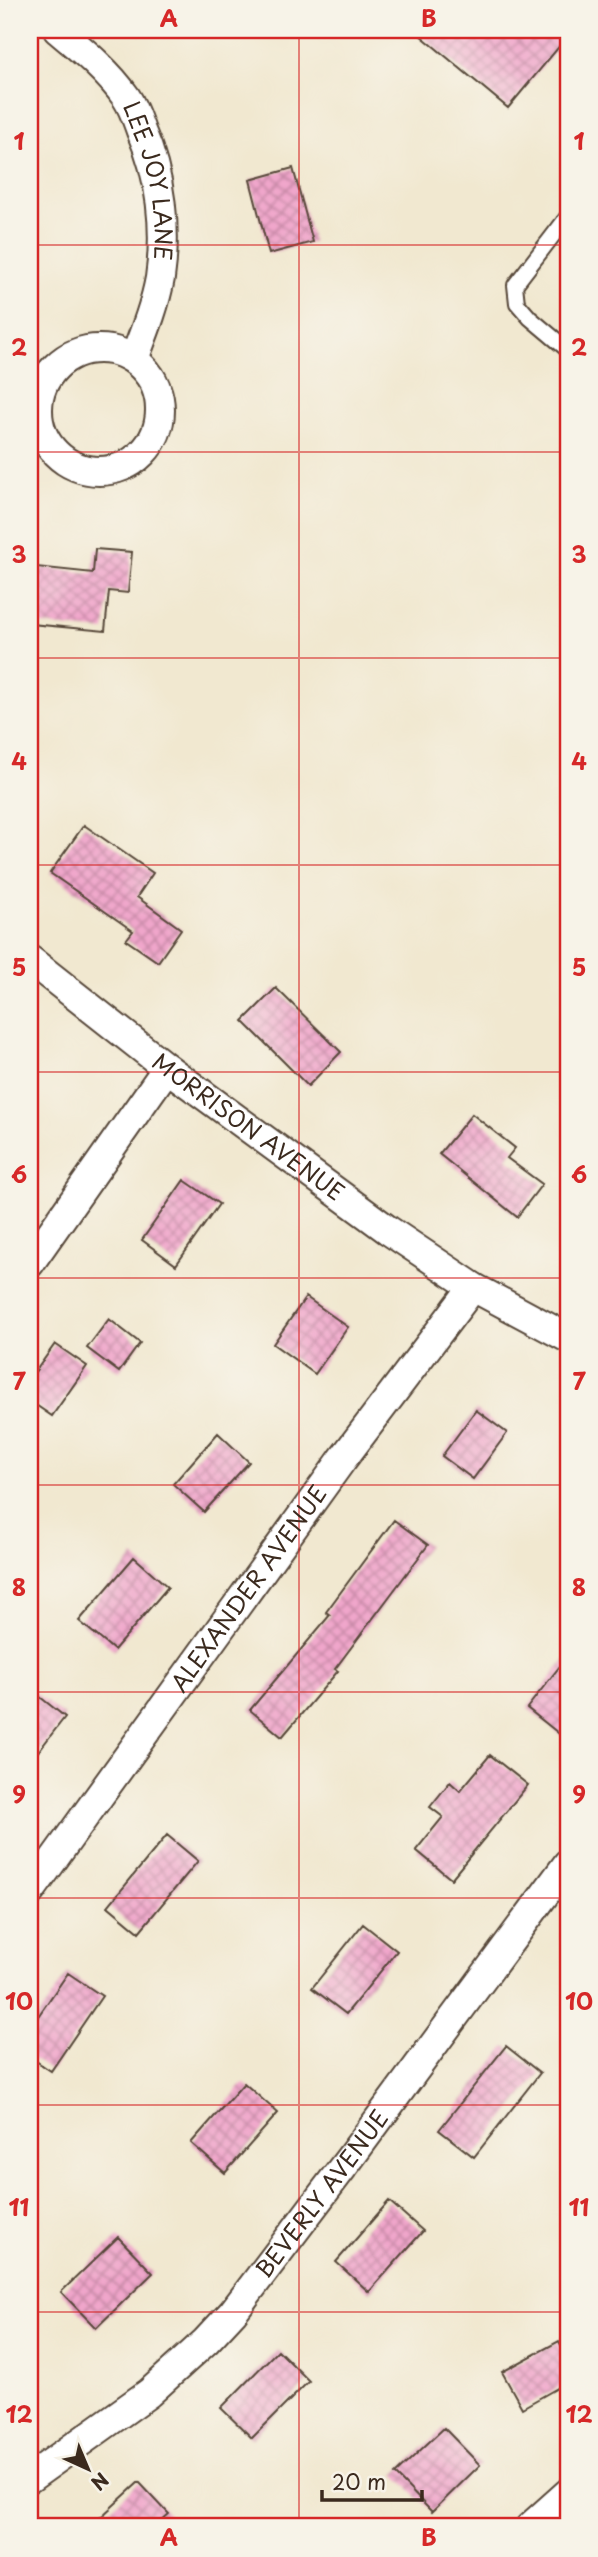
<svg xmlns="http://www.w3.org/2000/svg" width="598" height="2557" font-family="'Playpen Sans',sans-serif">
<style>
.building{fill:url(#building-cross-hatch)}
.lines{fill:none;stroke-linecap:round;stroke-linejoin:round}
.lane-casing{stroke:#564639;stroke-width:18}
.street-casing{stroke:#564639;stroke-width:32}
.lane{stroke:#fff;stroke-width:14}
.street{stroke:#fff;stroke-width:28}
.grid{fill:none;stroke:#d62828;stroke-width:2;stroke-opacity:0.55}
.labels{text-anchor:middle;stroke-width:5;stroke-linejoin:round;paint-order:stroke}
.street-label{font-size:23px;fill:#3b2a1e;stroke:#f7f3e8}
.neatline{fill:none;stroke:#d62828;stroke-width:2.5}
.grid-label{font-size:23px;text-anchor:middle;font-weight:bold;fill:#d62828}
</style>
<defs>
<pattern id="building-cross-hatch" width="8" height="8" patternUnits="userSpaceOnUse" patternTransform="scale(1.75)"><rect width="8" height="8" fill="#f0a6cb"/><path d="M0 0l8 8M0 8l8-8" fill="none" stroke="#c487a4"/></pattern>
</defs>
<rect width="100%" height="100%" fill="#f7f3e8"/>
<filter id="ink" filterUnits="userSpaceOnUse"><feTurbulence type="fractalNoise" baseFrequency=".0143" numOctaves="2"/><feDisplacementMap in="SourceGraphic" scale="14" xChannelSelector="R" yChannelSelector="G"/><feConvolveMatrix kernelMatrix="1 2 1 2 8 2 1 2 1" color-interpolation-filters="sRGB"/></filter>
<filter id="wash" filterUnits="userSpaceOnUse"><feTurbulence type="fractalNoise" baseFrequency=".00686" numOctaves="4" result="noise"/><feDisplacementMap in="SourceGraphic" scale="28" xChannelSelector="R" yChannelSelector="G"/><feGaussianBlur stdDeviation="1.57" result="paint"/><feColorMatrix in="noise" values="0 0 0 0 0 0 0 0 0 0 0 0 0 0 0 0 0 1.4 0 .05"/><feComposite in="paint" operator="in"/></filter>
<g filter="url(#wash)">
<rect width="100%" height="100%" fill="#f1e8d0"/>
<g id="blocks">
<path class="building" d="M414,30H568V36L508,108Z
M293,168L313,242L269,254L250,180Z
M95,549L132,552L128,593L109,591L105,631L31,624L37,567L93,573Z
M84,825L153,873L137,897L181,929L158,962L126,940L133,931L50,873Z
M276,988L341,1052L308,1086L243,1021Z
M472,1114L515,1148L507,1158L542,1184L517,1217L439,1154Z
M184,1180L219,1204L176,1265L142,1240Z
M306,1297L348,1327L315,1374L273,1344Z
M109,1319L140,1343L119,1372L87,1348Z
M55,1344L87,1366L52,1416L30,1401V1379Z
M476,1410L507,1433L473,1479L442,1456Z
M218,1433L249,1462L204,1512L173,1484Z
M394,1520L428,1545L335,1669L338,1671L282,1737L250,1710L330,1615L326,1612Z
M134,1557L168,1587L114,1650L79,1621Z
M568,1656V1741L527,1708Z
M30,1689L65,1717L30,1762Z
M490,1755L528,1785L451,1879L416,1850L443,1817L430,1807L450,1782L460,1791Z
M167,1835L198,1861L139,1932L108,1906Z
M363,1924L397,1951L346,2014L312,1988Z
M68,1973L102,1996L51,2071L30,2057V2028Z
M506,2046L540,2073L474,2157L439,2130Z
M244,2083L278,2113L225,2173L191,2143Z
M389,2201L423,2231L369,2292L336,2262Z
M118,2237L153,2273L96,2328L61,2292Z
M559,2341L568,2359V2382L522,2408L502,2372Z
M278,2350L309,2381L252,2438L221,2408Z
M444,2428L480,2465L432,2512L395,2474Z
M139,2482L169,2514L154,2527H90Z"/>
</g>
</g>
<g filter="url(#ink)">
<use href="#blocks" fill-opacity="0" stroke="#564639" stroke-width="2"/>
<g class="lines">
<defs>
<path id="lane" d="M568,216L515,285L517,303L530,318L568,350"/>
<g id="street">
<path id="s1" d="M58,30C82,50 108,71 126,97C133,107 137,120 141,131C161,176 167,229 160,278C155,306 144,333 134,359"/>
<circle cx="99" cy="410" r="61"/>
<path id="s2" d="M30,960L167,1068L388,1230L473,1287L568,1338"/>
<path d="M30,1263L167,1068"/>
<path id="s3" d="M30,1892L342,1460L473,1287"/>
<path id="s4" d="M30,2478L149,2393L206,2341L233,2312L350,2158L568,1863"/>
<path d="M530,2527L568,2493"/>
</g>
</defs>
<use href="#lane" class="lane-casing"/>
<use href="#street" class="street-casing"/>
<use href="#lane" class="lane"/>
<use href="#street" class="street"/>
</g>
</g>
<path class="grid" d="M299,30V2527M30,245H568M30,452H568M30,658H568M30,865H568M30,1072H568M30,1278H568M30,1485H568M30,1692H568M30,1898H568M30,2105H568M30,2312H568"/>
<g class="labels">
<g class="street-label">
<text dy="8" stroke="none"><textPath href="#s1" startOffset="184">LEE JOY LANE</textPath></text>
<text dy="8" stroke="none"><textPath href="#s2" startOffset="275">MORRISON AVENUE</textPath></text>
<text dy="8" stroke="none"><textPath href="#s3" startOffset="374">ALEXANDER AVENUE</textPath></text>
<text dy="8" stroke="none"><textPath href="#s4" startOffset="411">BEVERLY AVENUE</textPath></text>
</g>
</g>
<rect width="598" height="2557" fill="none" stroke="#f7f3e8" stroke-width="77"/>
<g transform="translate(88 2469) rotate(136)" stroke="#f7f3e8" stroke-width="5" paint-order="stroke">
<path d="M0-5L12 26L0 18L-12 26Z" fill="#3b2a1e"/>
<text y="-10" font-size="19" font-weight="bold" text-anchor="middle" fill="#3b2a1e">N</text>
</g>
<path d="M322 2490v10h100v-10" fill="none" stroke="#3b2a1e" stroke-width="3.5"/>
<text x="332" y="2490" font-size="21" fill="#3b2a1e" stroke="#f7f3e8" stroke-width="5" paint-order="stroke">20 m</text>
<rect x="38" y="38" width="522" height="2480" class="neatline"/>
<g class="grid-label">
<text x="169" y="27">A</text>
<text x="429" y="27">B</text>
<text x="19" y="150">1</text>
<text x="579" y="150">1</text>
<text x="19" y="356">2</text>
<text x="579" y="356">2</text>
<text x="19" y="563">3</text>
<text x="579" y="563">3</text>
<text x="19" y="770">4</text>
<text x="579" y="770">4</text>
<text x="19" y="976">5</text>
<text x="579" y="976">5</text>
<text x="19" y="1183">6</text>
<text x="579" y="1183">6</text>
<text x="19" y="1390">7</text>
<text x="579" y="1390">7</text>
<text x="19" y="1596">8</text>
<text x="579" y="1596">8</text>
<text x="19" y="1803">9</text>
<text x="579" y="1803">9</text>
<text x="19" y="2010">10</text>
<text x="579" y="2010">10</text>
<text x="19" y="2216">11</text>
<text x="579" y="2216">11</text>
<text x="19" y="2423">12</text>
<text x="579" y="2423">12</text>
<text x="169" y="2546">A</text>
<text x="429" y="2546">B</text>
</g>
</svg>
